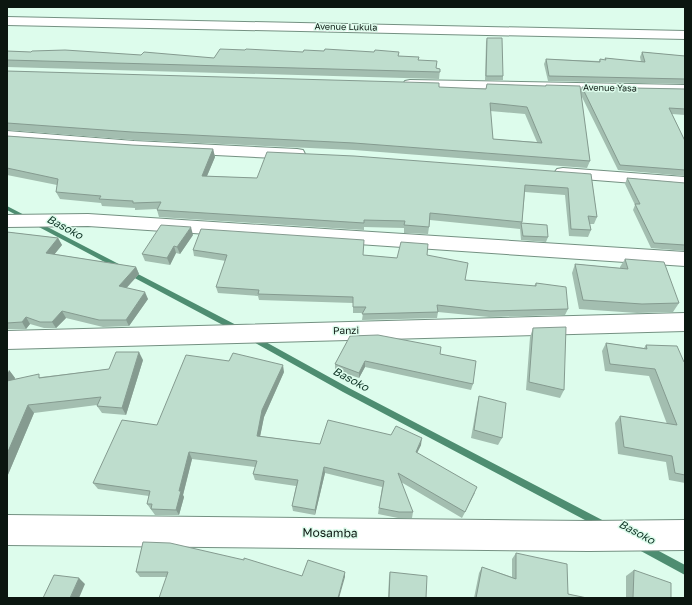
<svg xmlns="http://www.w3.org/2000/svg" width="692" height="605" font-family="'Golos Text',sans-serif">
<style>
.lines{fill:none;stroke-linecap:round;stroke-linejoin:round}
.stream{fill:#4e8d71;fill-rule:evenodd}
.minor-casing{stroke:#749182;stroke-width:2}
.minor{fill:#fff;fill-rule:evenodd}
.wall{fill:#a3beb0;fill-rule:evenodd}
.shaded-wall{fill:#859b90}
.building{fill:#beddcd;stroke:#859b90;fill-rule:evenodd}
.labels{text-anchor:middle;stroke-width:3;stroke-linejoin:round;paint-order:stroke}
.far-street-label{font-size:9px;fill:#0b1610;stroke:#ddfcec}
.street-label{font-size:10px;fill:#0b1610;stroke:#ddfcec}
.water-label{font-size:11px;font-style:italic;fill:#103627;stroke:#ddfcec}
.near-street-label{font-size:12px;fill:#0b1610;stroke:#ddfcec}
</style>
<rect width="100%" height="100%" fill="#ddfcec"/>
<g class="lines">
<path class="stream" d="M7,206L242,328L243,330L242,332H236L7,210Z
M253,335L349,388L606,522L608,525L606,528L603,530L600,528L343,392L250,340L249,338L250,336Z
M642,542L685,565V575L639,550L637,547L639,544Z"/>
<defs>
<path id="minor" d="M7,17L685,31V39L7,25Z
M410,80L685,85V93L405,87L403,84L405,81Z
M7,131L134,141L297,149L303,150L305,154L303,158L297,159L134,151L7,141Z
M563,168L685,177V187L557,177L554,173L557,169Z
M88,214L685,252V266L88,226L7,227V215Z
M685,313V331L7,349V331Z
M7,515L589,521L685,520V550L589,551L7,545Z"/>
</defs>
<use href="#minor" class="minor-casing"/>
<use href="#minor" class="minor"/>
</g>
<path class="wall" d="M487,38L503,76V80H485L486,42Z
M245,50L399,56L418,60L436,68L440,69L439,79L7,67V51L31,52L141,55L214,58Z
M642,52L685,56V84L548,81L544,64L546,59L599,61L600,59L605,60V58L641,62L640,57Z
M7,71L486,89L487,84L545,86L546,85L580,91L582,87L685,89V115L672,114L685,141V176L618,170L581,95L590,161L587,168L354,150L134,140L7,130ZM490,111L525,114L537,142L493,139Z
M7,136L132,145L213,149L215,157L207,176L257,178L591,174L597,217L594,224H590L591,230L588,237L569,236L565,195L525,192L522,223L548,237L546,242L521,240L520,228V229L430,220L428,234L404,233V228L364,227V230L159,217L157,210V209L135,210V208L102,206L101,203L60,199L56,192L57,185L7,175Z
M627,178L685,183V251L651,248L633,210L635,205L625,184Z
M7,232L58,238L62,245L54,254L136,267L139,274L126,288L148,299L129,326L103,327L66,318L56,328H44L30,324L26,329H7Z
M193,235L180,254L176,253L170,265L145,261L142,254Z
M193,250L363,255L397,258L427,255L465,280L534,286L536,283L568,309L565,315L489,317L438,312L437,318L362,320L363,313H353V303L259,300L258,296L218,293L216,287L226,261L194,256Z
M625,259L679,303L673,312L637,313L579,309L572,273L575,264L620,268V267Z
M533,328L564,390L560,398L526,390L530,337Z
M606,343L644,348L646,345L685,362V483L669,480L666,462L618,454L615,423L620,416L667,424L649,376L605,371L602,351Z
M440,354L473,384L471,390L365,367L359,378L335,370V364Z
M143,360L126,415L102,413L97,406V405L34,413L7,477L9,370L15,378L14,379L41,377L109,369Z
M284,372L264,417L260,436L320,444L421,445L417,453L475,493L462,518L401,482L413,512L412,518H398L378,514L382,487L325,473L315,515L293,511L292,506L296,486L255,480L253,474L255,467L192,459L183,495L184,497L179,515H155L147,504L149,496L98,489L93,483L157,425Z
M479,396L502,438L498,445L471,438L477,404Z
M143,542L302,576L345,572V577H140L136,572Z
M516,553L568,594L587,598H474L479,573L482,567L512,577V559Z
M634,570L671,598H626V576Z
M390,572L426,598H388L389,577Z"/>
<path class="shaded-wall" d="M213,149L215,157L204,183L202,176Z
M191,227L193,235L180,254L177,247Z
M58,238L62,245L50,260L46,253Z
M174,246L176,253L170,265L167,258Z
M136,267L139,274L122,293L119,286Z
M145,292L148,299L129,326L126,320Z
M62,311L66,318L56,328L52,322Z
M26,317L30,324L26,329L22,322Z
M139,352L143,360L126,415L122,408Z
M365,361V367L359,378V373Z
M283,365L284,372L264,417L259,442L257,436L262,410Z
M9,370L15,378L11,389L7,384V375Z
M28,405L34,413L7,477V454Z
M422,438L421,445L414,459L416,452Z
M189,452L192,459L183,495L184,497L179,515L176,510L179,491Z
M324,467L325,473L315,515V510Z
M345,572V577L339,598H338Z
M79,578L85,584L79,598H70Z"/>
<path class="building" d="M487,38H502L503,76H486Z
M220,49L245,50L246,49L303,52L304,50L324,51L325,49L374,52L375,50L399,52L398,56L419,57L418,60L437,61L436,68L440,69V72L7,60V51L31,52L32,51L65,50L141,55L144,52L214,58Z
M642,52L685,56V79L549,76L546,59L600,62V59L606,60L605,58L645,62Z
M7,71L439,83V87L486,89L487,84L546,86V85L580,86L590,161L354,143L132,132L7,123ZM490,103L527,107L542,143L493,139Z
M582,87L685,89V109L669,108L685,141V170L620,165Z
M7,136L132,145L213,149L202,176L257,178L267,152L354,156L591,174L597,217L588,216L591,230L571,229L568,188L525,185L522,222L430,213L429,227L404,225L405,221L364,220V223L157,210L161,202L133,203V201L99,199L101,196L56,192L58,179L7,168Z
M627,178L685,183V245L654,243L635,204H640Z
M521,223L547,225L548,237L523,236Z
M161,225L191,227L177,247L174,246L167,258L142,254Z
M201,229L364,240L363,255L397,258L401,242L428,244L427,255L468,263L465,280L536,286V283L566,287L568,309L490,311L437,305L438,312L362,314L366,307H353V297L258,294L259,290L216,287L227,255L193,250Z
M7,232L58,238L46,253L136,267L119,286L145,292L126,320H99L62,311L52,322H40L26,317L22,322L7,323Z
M625,259L664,262L679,303L642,304L583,300L575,264L628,269Z
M566,327L564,390L529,382L533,328Z
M378,335L441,347L440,354L476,361L473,384L365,361L359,373L335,364L350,336Z
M606,343L647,349L646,345L677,346L684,362H685V475L675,473L672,456L624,447L620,416L677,425L655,369L610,364Z
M116,352H139L122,408L97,406L101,397L28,405L7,454V381L39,374V378L109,369Z
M233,353L283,365L262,410L257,436L320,444L328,420L391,435L396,426L422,438L416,452L477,487L465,512L398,473L413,512H399L379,508L384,481L324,467L315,510L292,506L298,480L253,474L257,461L189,452L179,491H181L176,510L151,509L152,504H147L150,491L93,483L122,420L157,425L186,355L229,361Z
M479,396L506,403L502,438L474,430Z
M143,542L170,543L244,560V558L302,576L308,560L345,572L338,598H159L168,572H136Z
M516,553L567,564L568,594L587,598H476L482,567L516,579Z
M634,570L671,583V598H633Z
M390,572L427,576L426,598H389Z
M54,575L79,578L70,598H43Z"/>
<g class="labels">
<g class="far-street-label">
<text transform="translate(346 27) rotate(1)" y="3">Avenue Lukula</text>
<text transform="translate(610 88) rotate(1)" y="3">Avenue Yasa</text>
</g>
<g class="street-label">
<text transform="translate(346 330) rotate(-1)" y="4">Panzi</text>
</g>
<g class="water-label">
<text transform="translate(65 227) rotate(28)" y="4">Basoko</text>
<text transform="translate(351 379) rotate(28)" y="4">Basoko</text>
<text transform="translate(637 532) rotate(28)" y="4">Basoko</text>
</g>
<g class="near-street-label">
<text transform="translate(330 533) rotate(1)" y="4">Mosamba</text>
</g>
</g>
<rect width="692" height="605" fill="none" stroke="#0b1610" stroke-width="16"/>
</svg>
